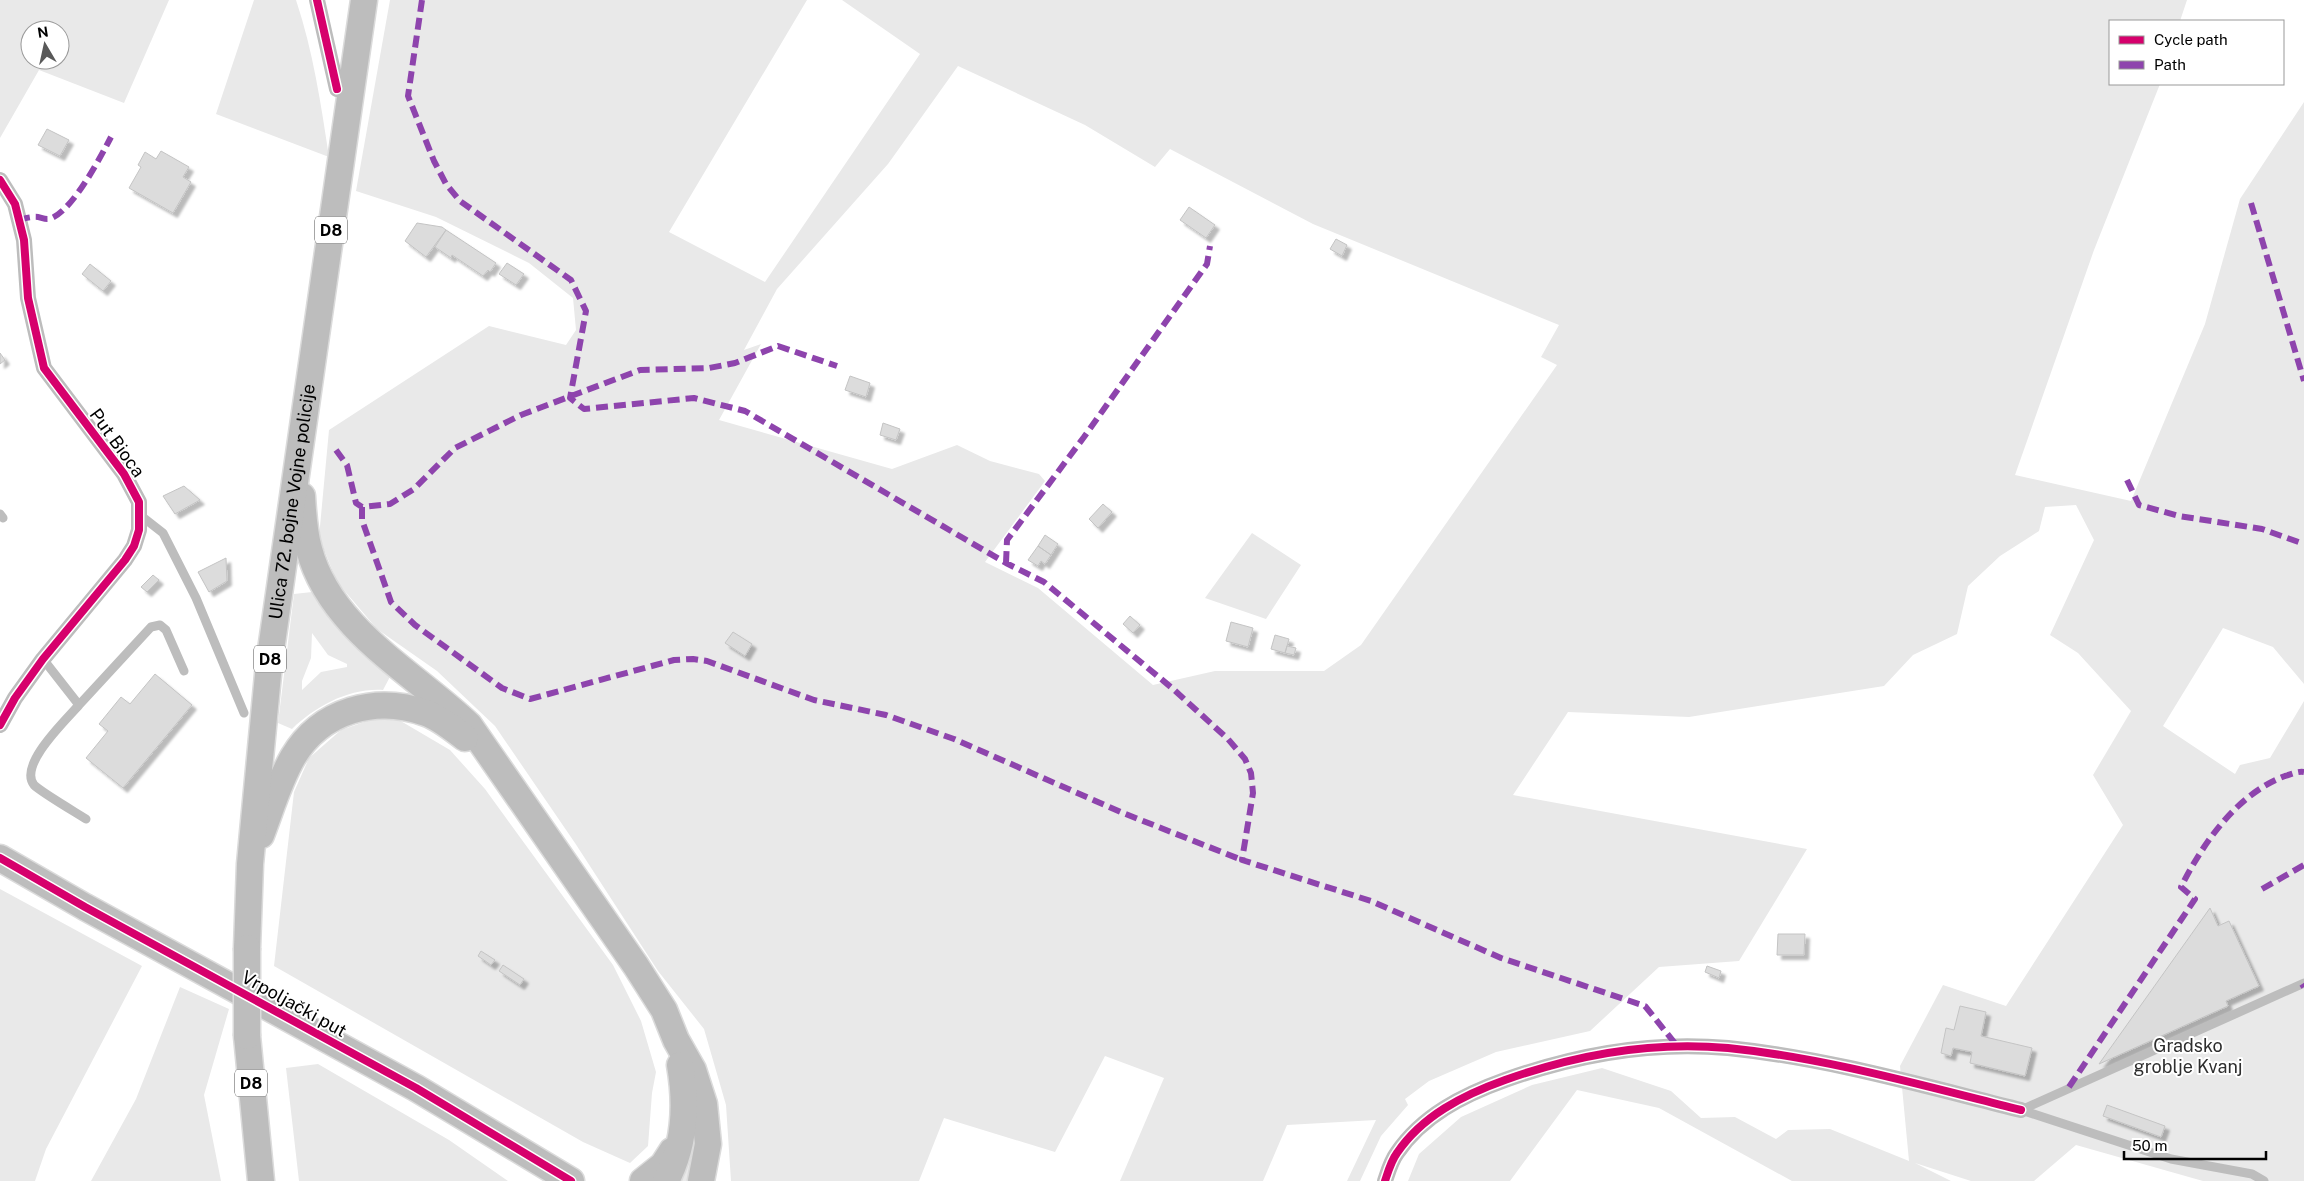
<svg xmlns="http://www.w3.org/2000/svg" width="2304" height="1181" font-family="'Public Sans',sans-serif">
<style>
.green{fill:#e9e9e9;fill-rule:evenodd}
.building{fill:#dcdcdc;stroke:#c4c4c4;filter:url(#shadow)}
.lines{fill:none;stroke-linecap:round;stroke-linejoin:round}
.primary-casing{stroke:#dbdbdb;stroke-width:29}
.service{stroke:#bdbdbd;stroke-width:9}
.minor{stroke:#bdbdbd;stroke-width:16}
.primary{stroke:#bdbdbd;stroke-width:26}
.primary-bridge-casing{stroke:#dbdbdb;stroke-width:29;stroke-linecap:butt}
.primary-bridge{stroke:#bdbdbd;stroke-width:26}
.quiet{stroke:#8e44ad;stroke-width:6;stroke-dasharray:12 6;stroke-linecap:butt}
.cycleway-casing{stroke:#fff;stroke-width:11}
.cycleway{stroke:#d6006c;stroke-width:8}
.labels{text-anchor:middle;stroke-width:4;stroke-linejoin:round;paint-order:stroke}
.shield{fill:#fff;stroke:#4c4c4c;stroke-width:1}
.shield-label{font-size:16px;font-weight:bold;fill:#000}
.street-label{font-size:18px;fill:#000;stroke:#fff}
.park-label{font-size:18px;fill:#2e2e2e;stroke:#fff}
</style>
<defs>
<filter id="shadow"><feDropShadow dx="4.5" dy="4.5" stdDeviation="1" flood-color="#0004"/></filter>
</defs>
<rect width="100%" height="100%" fill="#fff"/>
<path class="green" d="M0,0H169L124,103L39,70L0,138ZM30,30H60V60H30Z
M254,0H296C313,51 321,104 329,157L216,114Z
M390,0H807L669,232L765,282L920,54L842,0H2187L2180,21H2110V84H2160L2094,250L2015,475L2131,501L2205,324L2240,199L2304,102V684L2273,647L2223,628L2163,726L2235,774L2240,765L2270,758L2304,701V1181H2203L2076,1145L2034,1181H1971L1915,1163L1951,1181H1792L1659,1108L1577,1090L1510,1181H1408L1419,1154L1461,1117L1532,1085L1602,1068L1671,1091L1701,1118L1735,1117L1776,1139L1788,1130L1830,1129L1909,1161L1900,1066L1943,985L2006,1006L2123,825L2093,775L2131,711L2078,653L2050,635L2094,540L2076,505L2045,507L2039,531L2000,556L1968,586L1957,634L1913,655L1884,686L1689,717L1568,712L1513,795L1807,849L1739,961L1659,967L1590,1031L1496,1052L1429,1081L1405,1099L1408,1105L1381,1136L1360,1181H1347L1376,1120L1287,1125L1263,1181H1120L1164,1078L1105,1056L1055,1152L944,1118L919,1181H731L726,1105L704,1029L658,971L575,843L495,726L437,671L377,629L337,582L319,537L329,430L489,326L566,345L576,330L573,298L529,263L436,217L356,191ZM958,66L1085,125L1155,167L1170,149L1313,224L1559,325L1541,357L1557,365L1361,645L1324,671H1215L1153,685L1038,588L985,562L1045,481L1039,474L990,461L957,445L892,469L719,420L761,344L744,350L777,289L888,164Z
M1252,533L1301,565L1266,619L1205,598Z
M312,592C331,626 362,649 392,673L383,690C349,688 316,706 292,729L278,723L294,594ZM312,633L328,655L347,664V667L321,672L302,690V681L311,658Z
M373,719L399,720L450,750L485,789L613,965L641,1021L656,1072L652,1093L648,1146L630,1163L583,1142L274,966L294,792L309,758L341,730Z
M0,889L142,966L46,1149L35,1181H0Z
M180,987L229,1009L204,1095L221,1181H91L136,1099Z
M318,1064L449,1140L508,1181H299L286,1068Z
M694,1133H698L694,1181H677Z"/>
<path class="building" d="M47,129L69,140L60,156L38,145Z
M161,151L189,167L183,177L191,182L173,213L129,188L141,167L138,165L145,152L156,159Z
M1189,207L1215,225L1206,238L1180,220Z
M417,223L442,227L446,230L426,257L405,241Z
M446,230L496,263L490,272L488,270L483,276L452,255L451,258L435,247Z
M1336,239L1347,245L1342,256L1330,249Z
M507,263L524,274L516,285L499,274Z
M90,264L111,281L103,291L82,274Z
M0,353L5,360L0,364Z
M850,376L870,383L866,397L845,390Z
M883,423L900,429L896,440L880,435Z
M184,486L200,500L175,514L163,496Z
M1103,504L1112,512L1098,528L1089,519Z
M1045,535L1058,544L1051,555L1038,546Z
M1038,546L1051,555L1045,564L1041,561L1038,566L1028,560Z
M226,558L227,581L209,592L198,572Z
M153,575L159,580L147,592L141,587Z
M1130,616L1140,625L1133,633L1123,624Z
M1231,622L1253,628L1248,647L1226,641Z
M733,632L752,644L745,656L725,643Z
M1275,635L1289,639L1285,653L1271,649Z
M1287,646L1296,648L1294,655L1285,653Z
M155,674L192,705L123,788L86,758L108,731L99,724L121,697L130,704Z
M2210,908L2218,926L2229,921L2259,986L2226,1001L2228,1006L2099,1064Z
M1778,934H1805L1804,955H1777Z
M481,951L495,960L491,965L478,956Z
M503,965L524,979L520,985L499,971Z
M1707,966L1721,971L1719,978L1705,972Z
M1960,1006L1986,1012L1981,1036L2032,1048L2025,1076L1970,1063L1972,1052L1953,1048L1951,1056L1941,1053L1946,1028L1954,1030Z
M2107,1105L2165,1126L2161,1137L2103,1116Z"/>
<g class="lines">
<defs>
<g id="primary">
<path d="M302,496C303,513 304,532 309,549C330,629 413,672 469,725L636,966L664,1010L676,1040L693,1070L704,1104L708,1144L701,1181"/>
<path d="M261,835C271,809 279,781 293,757C321,710 376,695 426,713C440,718 453,729 465,738"/>
<path d="M0,858L85,907L416,1088L571,1181"/>
<path id="s1" d="M247,948L250,864L269,664L364,0"/>
<path d="M247,1036L261,1181"/>
<path d="M643,1181L663,1165L672,1151"/>
<path d="M666,1181C685,1145 687,1105 680,1065"/>
</g>
</defs>
<use href="#primary" class="primary-casing"/>
<path class="service" d="M0,514L3,518
M140,515L163,533L196,598L244,713
M43,659L79,705C66,720 18,765 34,785C41,792 75,812 86,819
M79,705L151,627L160,625L166,630L184,671
M2021,1110L2304,983
M2021,1110L2171,1159L2252,1174L2264,1181"/>
<path class="minor" d="M317,0L337,89
M0,180L15,204L24,240L28,298L44,368L124,474L139,502V530L134,546L125,560L43,659L15,698L0,725
M1385,1181C1388,1172 1391,1161 1397,1153C1422,1116 1463,1095 1505,1080C1575,1055 1652,1041 1728,1048C1827,1058 1924,1086 2021,1110"/>
<use href="#primary" class="primary"/>
<defs>
<path id="primary-bridge" d="M247,1036V948"/>
</defs>
<use href="#primary-bridge" class="primary-bridge-casing"/>
<use href="#primary-bridge" class="primary-bridge"/>
<path class="quiet" d="M422,0L408,96L434,161L446,184L460,201L571,280L586,311L570,398L584,409L694,398L745,411L1006,563L1044,582L1172,688L1228,739L1245,759L1251,773L1253,793L1242,860L1371,901L1501,958L1645,1006L1678,1047
M2251,203L2304,381
M18,220C23,219 29,217 34,217C40,216 45,221 52,218C74,208 100,158 111,137
M336,450L347,465L356,503L362,507L390,504L414,489L455,448L521,415L640,370L709,368L735,363L778,346L837,366
M2127,480L2139,505L2179,516L2262,529L2304,544
M362,507V520L391,602L415,625L502,688L530,699L674,660L693,659L707,661L814,700L886,715L954,739L1123,813L1242,860
M1006,563L1007,540L1084,437L1207,264L1210,246
M2262,889L2304,865
M2302,984L2304,987
M2069,1087L2195,899L2181,887C2203,843 2237,794 2285,776C2292,774 2298,771 2304,772"/>
<defs>
<path id="cycleway" d="M317,0L337,89
M0,180L15,204L24,240L28,298L44,368L124,474L139,502V530L134,546L125,560L43,659L15,698L0,725
M0,858L85,907L416,1088L571,1181
M1385,1181C1388,1172 1391,1161 1397,1153C1422,1116 1463,1095 1505,1080C1575,1055 1652,1041 1728,1048C1827,1058 1924,1086 2021,1110"/>
</defs>
<use href="#cycleway" class="cycleway-casing"/>
<use href="#cycleway" class="cycleway"/>
</g>
<g class="labels">
<g class="shield">
<rect x="315" y="216.5" width="32" height="27" rx="4"/>
<rect x="254" y="645.5" width="32" height="27" rx="4"/>
<rect x="235" y="1069.5" width="32" height="27" rx="4"/>
</g>
<g class="shield-label">
<text x="331" y="236">D8</text>
<text x="270" y="665">D8</text>
<text x="251" y="1089">D8</text>
</g>
<g class="street-label">
<text transform="translate(117 443) rotate(54)" y="6">Put Bioca</text>
<text dy="6" stroke="none"><textPath href="#s1" startOffset="449">Ulica 72. bojne Vojne policije</textPath></text>
<text transform="translate(294 1004) rotate(29)" y="6">Vrpoljački put</text>
</g>
<g class="park-label">
<text x="2188" y="1052">Gradsko<tspan x="2188" dy="21">groblje Kvanj</tspan></text>
</g>
</g>
<rect x="2109" y="20" width="175" height="65" fill="#ffffff" stroke="#999999"/>
<rect x="2119" y="36" width="25" height="8" fill="#d6006c" stroke="#999999"/>
<text x="2154" y="45" font-size="15" fill="#000000">Cycle path</text>
<rect x="2119" y="61" width="25" height="8" fill="#8e44ad" stroke="#999999"/>
<text x="2154" y="70" font-size="15" fill="#000000">Path</text>
<g transform="translate(45 45) rotate(351)"><circle r="24" fill="#ffffff" stroke="#999999"/>
<path d="M0-4L9 19L0 12L-9 19Z" fill="#595959"/>
<text y="-8" font-size="14" font-weight="bold" text-anchor="middle" fill="#000000">N</text>
</g>
<path d="M2124 1151v8h142v-8" fill="none" stroke="#000000" stroke-width="2.5"/>
<text x="2132" y="1151" font-size="15" fill="#000000" stroke="#ffffff" stroke-width="4" paint-order="stroke">50 m</text>
</svg>
